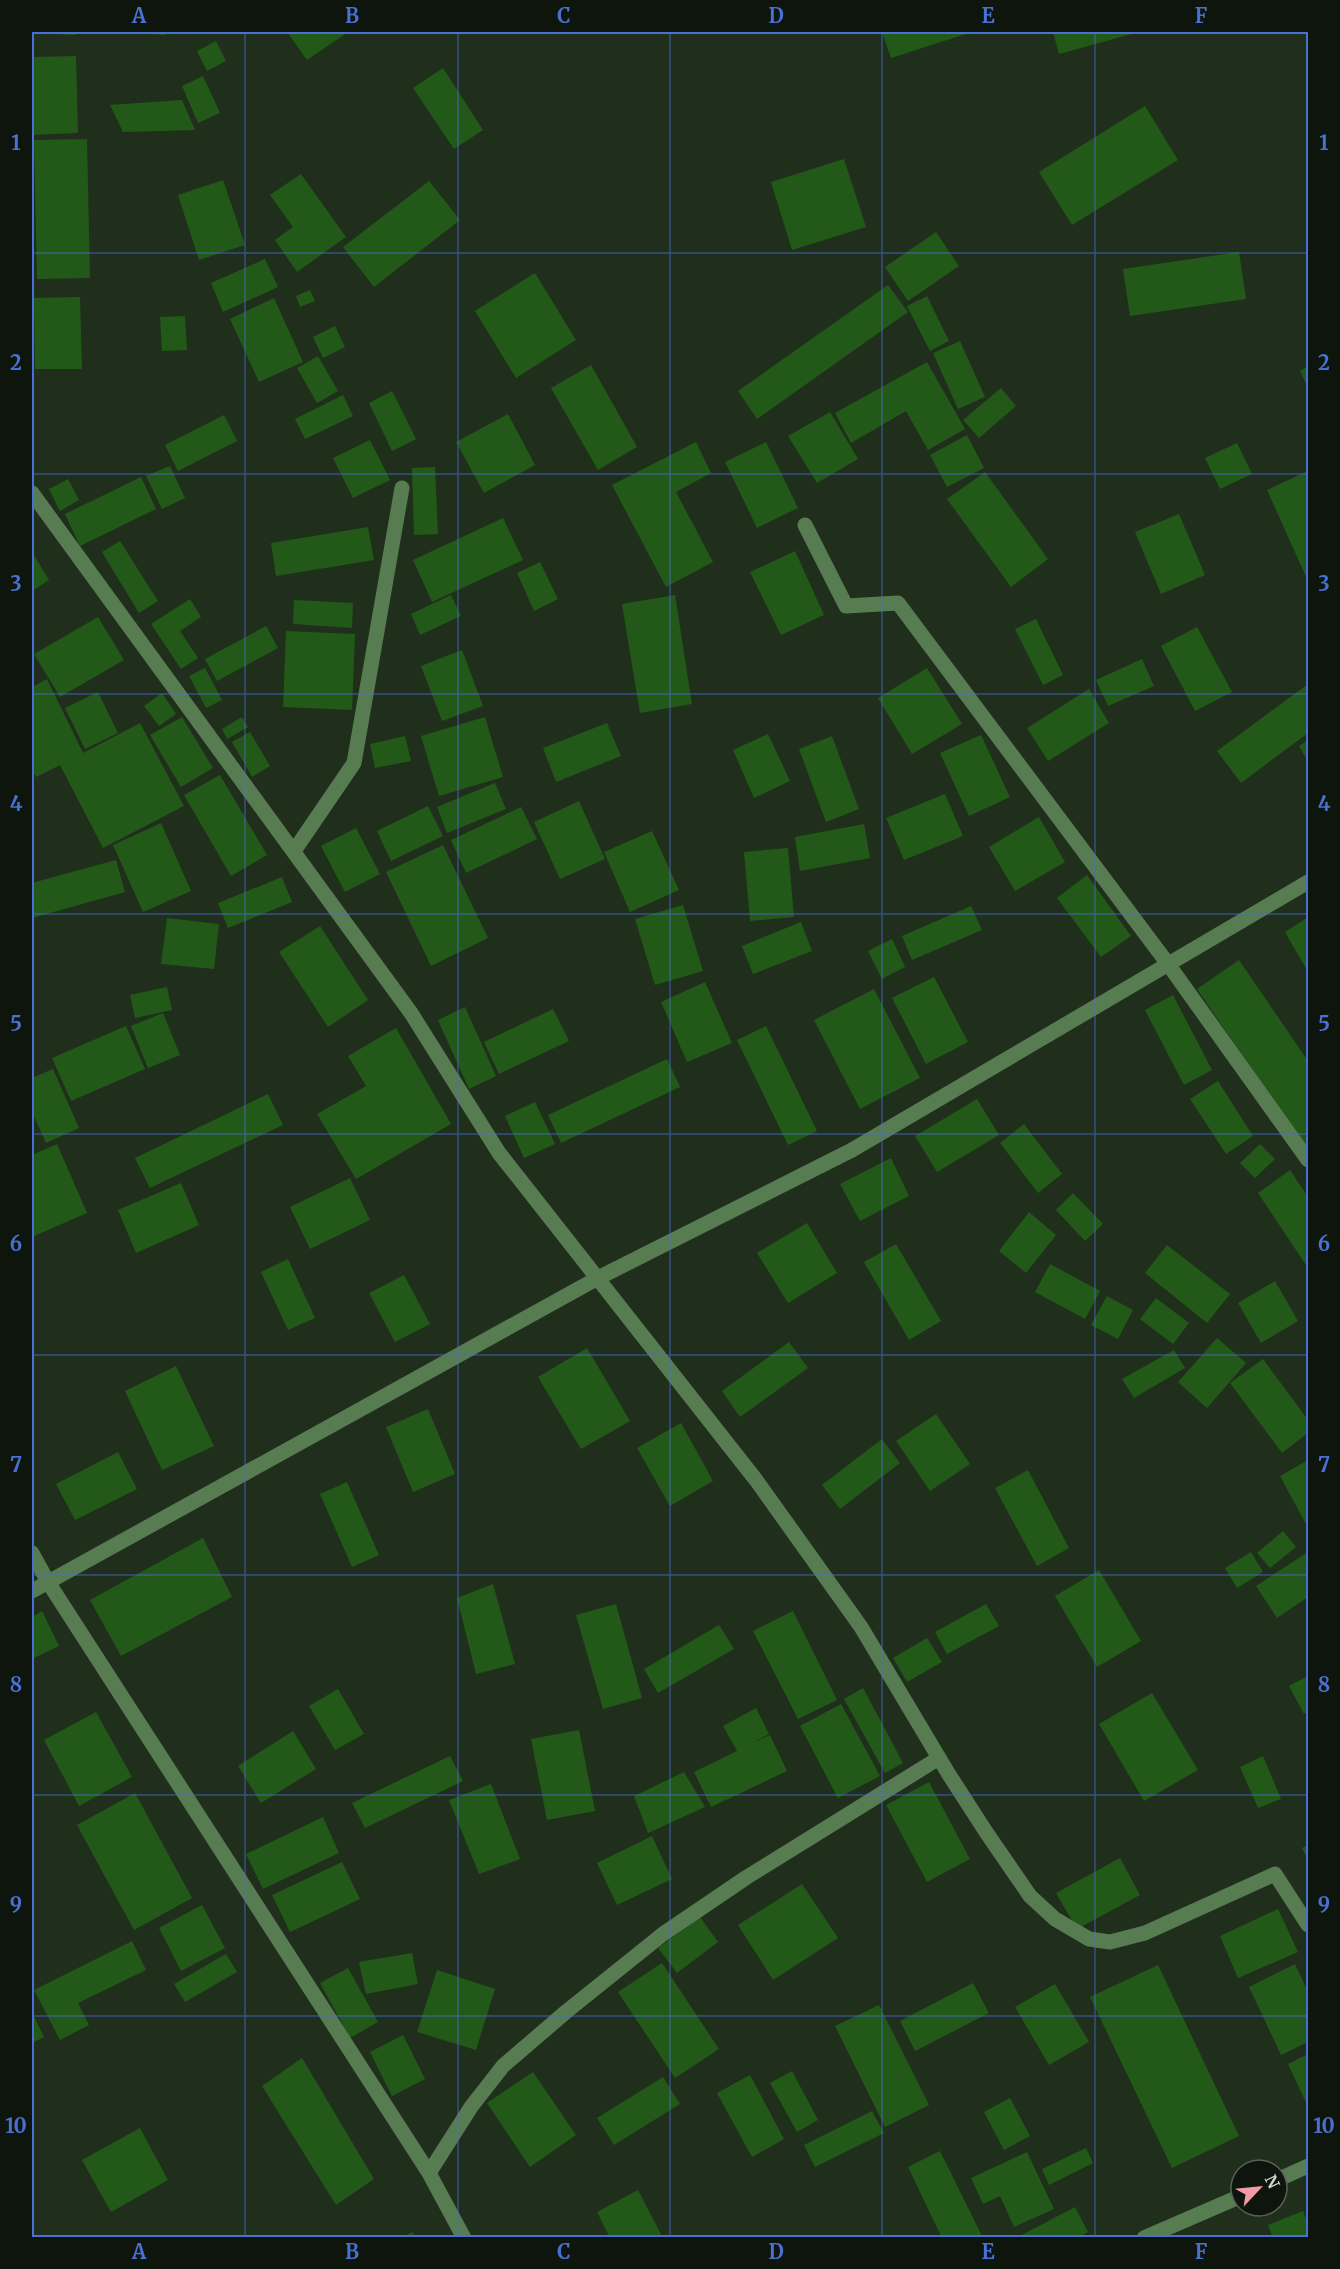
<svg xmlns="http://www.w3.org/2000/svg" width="1340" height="2269" font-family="Merriweather,serif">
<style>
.building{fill:#235918}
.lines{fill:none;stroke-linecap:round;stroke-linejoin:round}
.minor{stroke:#577c51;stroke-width:15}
.grid{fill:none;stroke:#4970d4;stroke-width:1.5;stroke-opacity:0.55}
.neatline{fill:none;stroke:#4970d4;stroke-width:2}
.grid-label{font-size:20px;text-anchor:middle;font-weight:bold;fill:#4970d4}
</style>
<rect width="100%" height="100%" fill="#1f2f1c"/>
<path class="building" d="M38,32H75V35L38,33Z
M139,32H165V35L139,33Z
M287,32H348L307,60Z
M882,32H972L891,58Z
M1053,32H1139L1059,54Z
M216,41L226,61L207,71L197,51Z
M76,56L78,133L32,135V57Z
M443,68L483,130L454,149L413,88Z
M203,76L220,113L198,123L182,86Z
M182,100L195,130L123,132L110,105Z
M1145,106L1178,160L1072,225L1039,172Z
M87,139L90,278L37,279L34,140Z
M844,159L866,227L792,250L771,182Z
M301,174L346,237L297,272L275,240L293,227L270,195Z
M223,180L245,245L199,260L178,195Z
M429,181L460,220L374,287L343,247Z
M936,232L959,266L908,301L885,267Z
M1239,252L1246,299L1130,316L1123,269Z
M265,259L278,287L223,312L211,283Z
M535,273L576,340L516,378L475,311Z
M888,285L908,312L757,419L738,391Z
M310,290L315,301L300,307L296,296Z
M927,296L949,341L930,351L907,306Z
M80,297L82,369H35L34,298Z
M274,298L303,362L259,382L230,319Z
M185,316L187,350L162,351L160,317Z
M335,326L345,347L323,358L313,337Z
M960,341L985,397L958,409L933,353Z
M318,356L338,391L317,403L297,368Z
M927,362L965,429L928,450L906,411L851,443L835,413Z
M591,365L637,447L598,470L551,388Z
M1308,366V388L1300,371Z
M1001,388L1016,406L979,438L963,420Z
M392,391L416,439L392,451L369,403Z
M343,395L353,416L305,439L295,419Z
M830,412L858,459L817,483L788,436Z
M508,414L535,465L484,493L456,442Z
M224,415L237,441L178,471L165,445Z
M967,435L984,468L947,487L930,455Z
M370,440L390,480L353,498L333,458Z
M696,442L711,473L676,492L713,562L666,587L612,485Z
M766,442L798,508L757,528L725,462Z
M1237,443L1252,474L1220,489L1205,458Z
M170,466L185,498L162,509L146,476Z
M435,467L438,534L414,535L412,468Z
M1308,471V581L1267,490Z
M985,472L1048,559L1011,587L947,499Z
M141,477L156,509L80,546L65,514Z
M68,479L79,500L60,511L49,489Z
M1179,514L1205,575L1161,594L1135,532Z
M503,518L523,560L432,602L413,560Z
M368,527L374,560L276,576L271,543Z
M120,541L158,601L139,613L102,552Z
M795,551L824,615L781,635L750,572Z
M32,552L49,580L32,591Z
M540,562L558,599L534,611L517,573Z
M451,595L461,616L420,635L411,614Z
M675,595L692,704L640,713L622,604Z
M190,599L201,617L180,631L198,658L181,669L151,624Z
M294,600L353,603L352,628L293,624Z
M98,617L124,660L60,697L34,654Z
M1036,619L1063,675L1043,685L1015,629Z
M266,626L278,648L217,681L205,659Z
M1197,627L1232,692L1195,711L1161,646Z
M286,631L355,634L352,710L283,707Z
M462,650L483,706L442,721L421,666Z
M1142,659L1154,686L1108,706L1096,680Z
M205,668L222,700L206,708L189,676Z
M927,668L962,724L912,754L878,698Z
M47,679L83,753L140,723L184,806L103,848L60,765L36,777L32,769V687Z
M1308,684V733L1241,783L1217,751Z
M1089,689L1109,723L1048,761L1027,728Z
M98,692L118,733L85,749L65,708Z
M162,693L176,714L159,726L144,706Z
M182,717L213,768L181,787L150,735Z
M242,717L248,727L227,739L222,729Z
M485,717L503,777L439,796L421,736Z
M607,723L621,756L556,782L543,748Z
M250,732L270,766L252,777L232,742Z
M768,734L790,781L754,798L733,750Z
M981,735L1010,797L969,816L940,753Z
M405,736L411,761L375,768L370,744Z
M832,736L859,809L826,822L799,749Z
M1308,740V762L1299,746Z
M220,775L267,855L231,876L184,795Z
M495,783L506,809L447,833L437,807Z
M945,794L963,836L904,860L886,818Z
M579,801L605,859L560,879L534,822Z
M428,806L443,836L391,861L377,831Z
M521,807L537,839L466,873L451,840Z
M1039,817L1065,862L1015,891L989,847Z
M161,823L191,891L143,912L113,845Z
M864,824L870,858L800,871L795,837Z
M356,828L380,874L345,892L321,846Z
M652,831L679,890L630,912L604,852Z
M443,845L488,938L431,966L386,872Z
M788,848L794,917L750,921L744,852Z
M116,860L125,892L32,918V883Z
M1087,875L1131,936L1101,957L1057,898Z
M282,877L292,902L228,928L218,903Z
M683,905L703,971L655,985L635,919Z
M971,906L982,930L912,960L902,936Z
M1308,917V972L1285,932Z
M167,918L219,924L214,969L161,964Z
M801,922L812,951L753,974L742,946Z
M320,926L368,1000L328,1027L279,952Z
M892,939L905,967L882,979L868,951Z
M1239,960L1308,1061V1152L1197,989Z
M934,977L968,1042L926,1064L892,998Z
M705,982L732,1043L687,1062L661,1002Z
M167,987L172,1010L135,1018L130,995Z
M874,989L920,1078L860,1109L814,1020Z
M1173,995L1212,1070L1184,1085L1145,1010Z
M465,1007L496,1076L469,1089L438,1020Z
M553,1009L569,1041L499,1074L484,1042Z
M163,1013L180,1055L148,1068L131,1026Z
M126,1026L145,1069L71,1101L52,1058Z
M766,1026L817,1131L788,1145L737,1040Z
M396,1028L451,1124L356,1179L317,1114L366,1086L348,1056Z
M667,1059L680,1087L561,1143L548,1115Z
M53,1069L79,1128L46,1143L32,1112V1078Z
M1218,1081L1253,1136L1226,1154L1190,1099Z
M268,1094L283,1125L150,1188L135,1158Z
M977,1099L999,1135L937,1172L915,1136Z
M535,1102L555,1144L524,1158L505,1116Z
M1024,1124L1062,1174L1038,1193L1000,1143Z
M57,1144L87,1213L32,1237V1155Z
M1260,1144L1275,1159L1255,1178L1240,1163Z
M891,1158L909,1196L860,1221L840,1184Z
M1290,1170L1308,1197V1268L1258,1193Z
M350,1178L370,1220L310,1249L290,1207Z
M181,1183L199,1225L136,1253L118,1210Z
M1073,1193L1103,1224L1085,1241L1056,1210Z
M1029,1212L1056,1235L1026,1273L999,1251Z
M807,1223L837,1273L788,1303L757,1253Z
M896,1244L941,1321L909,1340L864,1262Z
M1167,1245L1230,1294L1207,1323L1145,1273Z
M288,1259L315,1318L288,1330L261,1272Z
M1050,1264L1100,1291L1085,1319L1035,1292Z
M404,1275L430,1324L395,1342L369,1293Z
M1275,1281L1298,1321L1261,1343L1238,1303Z
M1107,1296L1133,1310L1118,1339L1091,1325Z
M1156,1298L1189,1323L1173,1344L1140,1319Z
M1217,1338L1246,1363L1207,1408L1178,1382Z
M789,1342L808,1368L740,1417L722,1391Z
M587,1348L630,1421L581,1449L538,1377Z
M1174,1350L1185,1368L1134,1398L1122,1379Z
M1263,1359L1308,1420V1433L1282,1453L1230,1383Z
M176,1366L214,1446L162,1470L125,1391Z
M428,1409L455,1474L413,1492L386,1427Z
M936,1414L970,1464L930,1491L896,1441Z
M681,1423L713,1481L670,1506L637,1448Z
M882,1439L900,1463L840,1509L822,1485Z
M118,1452L137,1489L75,1520L56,1484Z
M1308,1460V1528L1280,1476Z
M1028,1470L1069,1548L1037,1566L995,1488Z
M347,1482L379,1555L352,1567L320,1494Z
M1283,1531L1296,1547L1270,1568L1257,1553Z
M203,1538L232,1597L121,1656L90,1600Z
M1251,1552L1263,1572L1237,1588L1225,1568Z
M1308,1552V1597L1277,1618L1256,1586Z
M1099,1570L1141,1641L1097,1667L1055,1596Z
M493,1584L515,1664L476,1674L457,1598Z
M616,1604L642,1698L603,1709L576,1615Z
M986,1604L999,1626L947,1654L935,1632Z
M42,1611L59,1646L32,1659V1617Z
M793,1611L837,1700L798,1719L753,1631Z
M719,1625L734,1649L658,1693L644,1669Z
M927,1638L942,1662L907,1682L893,1658Z
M1308,1676V1711L1304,1714L1289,1686Z
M863,1688L903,1763L885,1773L844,1699Z
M338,1689L364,1734L335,1750L309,1706Z
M1152,1693L1198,1770L1144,1801L1099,1724Z
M841,1704L880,1776L838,1798L800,1726Z
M756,1708L769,1734L750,1744L770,1735L787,1771L711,1807L694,1772L737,1751L723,1726Z
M96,1712L132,1777L79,1806L44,1740Z
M579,1730L595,1811L547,1820L531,1739Z
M293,1731L316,1769L261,1803L238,1766Z
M450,1756L463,1781L365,1828L352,1803Z
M1263,1756L1281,1799L1258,1808L1240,1767Z
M684,1772L705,1807L648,1833L634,1796Z
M929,1782L970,1859L927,1882L886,1805Z
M491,1784L520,1859L479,1874L449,1800Z
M135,1793L192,1898L134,1930L77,1825Z
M323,1817L339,1853L263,1889L246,1854Z
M652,1836L672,1879L617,1905L597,1863Z
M1308,1845V1860L1302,1848Z
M1120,1858L1140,1895L1077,1929L1056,1893Z
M342,1862L360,1899L290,1932L272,1895Z
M802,1884L838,1938L773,1980L738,1925Z
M202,1905L225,1948L181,1971L159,1928Z
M1278,1909L1298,1952L1238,1978L1220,1936Z
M700,1917L718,1942L677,1973L658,1948Z
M132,1941L146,1970L78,2003L89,2025L60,2040L34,1990Z
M412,1953L418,1984L366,1994L359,1962Z
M226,1954L237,1972L185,2002L174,1984Z
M662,1963L719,2049L675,2078L618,1992Z
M1295,1964L1308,1992V2042L1281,2055L1249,1987Z
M1158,1965L1239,2136L1172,2168L1090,1997Z
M348,1968L378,2022L350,2038L320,1983Z
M437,1970L495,1989L476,2050L417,2032Z
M973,1983L989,2013L915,2051L900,2021Z
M1055,1984L1089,2042L1049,2065L1015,2007Z
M879,2005L929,2105L885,2127L835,2026Z
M32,2012L44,2037L32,2043Z
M403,2035L425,2079L392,2096L370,2052Z
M1308,2054V2107L1288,2064Z
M302,2058L374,2179L336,2205L262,2086Z
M792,2071L818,2120L797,2132L770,2083Z
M533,2072L576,2135L530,2167L487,2103Z
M750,2075L784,2139L752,2157L717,2093Z
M663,2077L680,2104L614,2145L597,2118Z
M1010,2098L1030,2136L1004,2150L984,2112Z
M872,2111L884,2133L815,2167L804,2145Z
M140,2128L168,2180L111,2212L82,2160Z
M1086,2148L1093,2163L1049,2185L1042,2169Z
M940,2151L983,2238H942L908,2167Z
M1027,2152L1054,2209L1014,2227L1000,2196L983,2204L971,2178Z
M638,2190L663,2238H610L597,2212Z
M1075,2207L1088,2232L1077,2238H1016Z
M1303,2211L1308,2224V2238H1273L1268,2225Z
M412,2232L416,2238H402Z"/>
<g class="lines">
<path class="minor" d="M32,493L411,1013L499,1153L756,1480L861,1627L948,1773L986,1832L1030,1896L1055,1919L1089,1939L1110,1942L1145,1933L1275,1874L1308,1925
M805,525L846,606L898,603L1168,964L1308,1160
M294,851L354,763L402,488
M32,1553L48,1582L429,2173L464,2238
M32,1591L598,1278L852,1150L1308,882
M429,2173L471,2107L503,2066L567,2011L663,1934L747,1877L939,1758
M1277,2180L1308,2166
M1144,2238L1241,2196"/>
</g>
<path class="grid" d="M245,32V2238M458,32V2238M670,32V2238M882,32V2238M1095,32V2238M32,253H1308M32,474H1308M32,694H1308M32,914H1308M32,1134H1308M32,1355H1308M32,1575H1308M32,1795H1308M32,2016H1308"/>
<rect width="1340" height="2269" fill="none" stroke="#0e150d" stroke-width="66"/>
<g transform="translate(1259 2188) rotate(64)"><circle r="28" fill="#0e150d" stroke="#5a6259" stroke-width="1.5"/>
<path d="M0-4.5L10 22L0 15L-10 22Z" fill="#f39aa8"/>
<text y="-9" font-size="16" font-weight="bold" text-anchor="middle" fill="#ccd6ca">N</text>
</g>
<rect x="33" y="33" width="1274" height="2203" class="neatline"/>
<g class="grid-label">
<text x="139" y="23">A</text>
<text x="352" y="23">B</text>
<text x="564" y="23">C</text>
<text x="776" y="23">D</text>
<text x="988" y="23">E</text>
<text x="1201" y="23">F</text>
<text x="16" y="150">1</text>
<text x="1324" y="150">1</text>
<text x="16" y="370">2</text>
<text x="1324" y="370">2</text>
<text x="16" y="591">3</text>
<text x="1324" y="591">3</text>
<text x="16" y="811">4</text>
<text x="1324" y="811">4</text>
<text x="16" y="1031">5</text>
<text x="1324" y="1031">5</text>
<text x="16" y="1251">6</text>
<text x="1324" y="1251">6</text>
<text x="16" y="1472">7</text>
<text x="1324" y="1472">7</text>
<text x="16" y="1692">8</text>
<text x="1324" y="1692">8</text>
<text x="16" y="1912">9</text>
<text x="1324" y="1912">9</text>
<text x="16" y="2133">10</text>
<text x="1324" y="2133">10</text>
<text x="139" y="2259">A</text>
<text x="352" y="2259">B</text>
<text x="564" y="2259">C</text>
<text x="776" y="2259">D</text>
<text x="988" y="2259">E</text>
<text x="1201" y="2259">F</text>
</g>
</svg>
